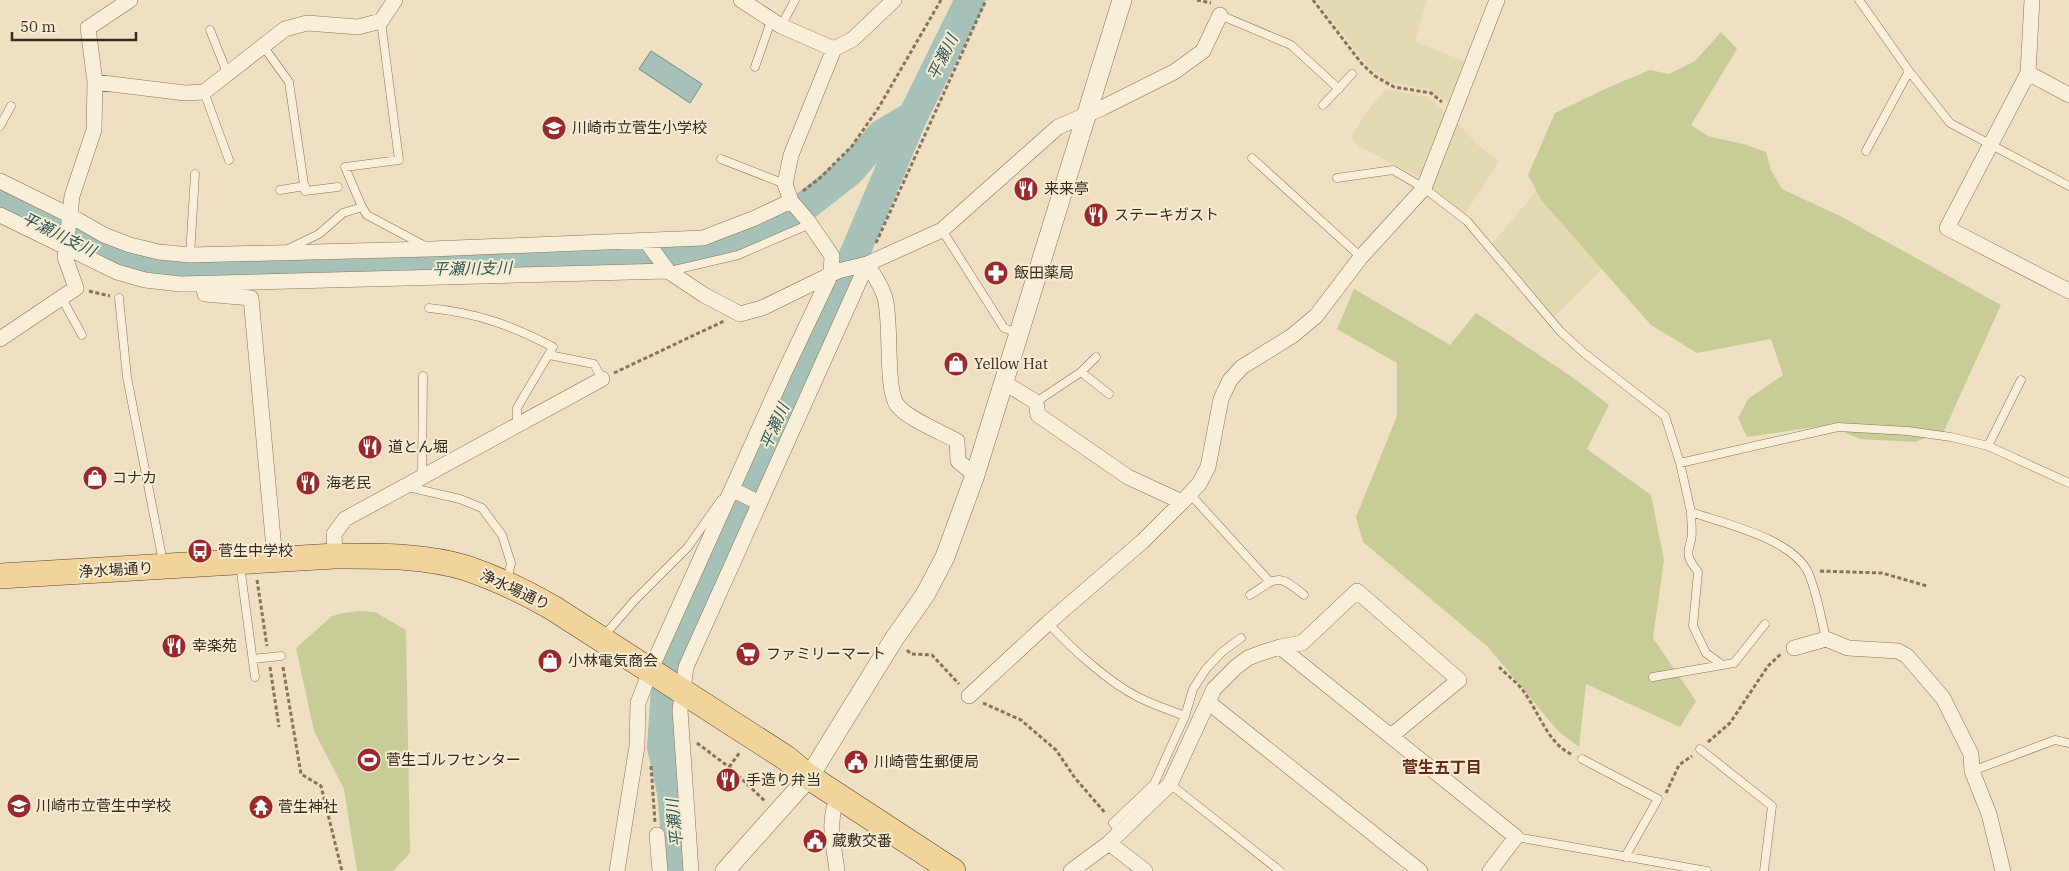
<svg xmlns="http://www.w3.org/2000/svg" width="2069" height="871" font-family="'IBM Plex Serif','Noto Sans JP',serif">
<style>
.farmland{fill:#e4dab1}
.green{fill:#c8cd97}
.water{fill:#a5c1b8;stroke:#6c9086}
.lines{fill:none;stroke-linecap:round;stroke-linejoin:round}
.river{stroke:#a5c1b8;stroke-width:30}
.service-casing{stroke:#89725a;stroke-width:9}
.minor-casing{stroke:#89725a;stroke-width:16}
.tertiary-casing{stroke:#89725a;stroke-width:20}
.primary-casing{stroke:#57402e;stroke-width:26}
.path{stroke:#89725a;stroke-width:3;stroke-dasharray:4 2.5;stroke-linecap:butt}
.service{stroke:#f9eed7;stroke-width:8}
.minor{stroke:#f9eed7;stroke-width:15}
.tertiary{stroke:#f9eed7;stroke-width:19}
.primary{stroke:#f2d49b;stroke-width:25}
.labels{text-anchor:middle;stroke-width:4;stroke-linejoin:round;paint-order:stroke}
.poi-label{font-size:15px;fill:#392a1e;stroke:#f6ebd3;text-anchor:start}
.street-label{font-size:15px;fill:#392a1e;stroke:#f6ebd3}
.water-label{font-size:16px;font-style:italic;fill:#2d5955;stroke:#f6ebd3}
.neighbourhood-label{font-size:16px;font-weight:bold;fill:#662a1d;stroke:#f6ebd3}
</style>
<rect width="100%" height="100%" fill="#efe0c3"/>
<path class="farmland" d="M1316,0H1427L1415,41L1466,62L1449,103L1426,89L1388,82L1366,64Z
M1386,89L1425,96L1433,100L1445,112L1421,178L1358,146L1351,137L1369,109Z
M1454,120L1477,144L1499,162L1465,214L1430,187Z
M1537,190L1607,264L1554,317L1492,244Z"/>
<path class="green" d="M1721,32L1737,49L1691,125L1708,136L1747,145L1766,152L1771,170L1782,189L1842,217L2001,305L1944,431L1915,442L1859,439L1829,425L1747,437L1738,418L1748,399L1783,375L1771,339L1697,353L1651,325L1542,201L1528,175L1555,113L1609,87L1650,70L1669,74L1695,61Z
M1354,289L1450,345L1476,313L1575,379L1609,405L1587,449L1651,495L1664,560L1653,638L1696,701L1680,727L1586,684L1579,747L1558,731L1488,647L1363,542L1356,517L1397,416V363L1337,329Z
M360,611L375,612L406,630L410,853L393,871H357L344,789L314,731L296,648L332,616L343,613Z"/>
<path class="water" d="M651,51L702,84L690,103L639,69Z"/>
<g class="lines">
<path class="river" d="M0,205C50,230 99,261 155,271C176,275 199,273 221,274L631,264L722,245L773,225L804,207L850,171L881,135L913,116
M679,871L672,792L662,747L666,689L672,657L793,383L838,293L913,116L970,0"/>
<defs>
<path id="service" d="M1859,0L1909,71L1950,123L2069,186
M1220,15L1291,45L1339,89
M381,21L399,160L345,167L362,207L367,215L425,246
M781,26L795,0
M210,30L228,75
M263,46L289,82L305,191L338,187
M755,67L771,21
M204,92L229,160
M1323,105L1352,74
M0,126L11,106
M1866,151L1909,71
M1252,158L1361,257
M721,159L785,184
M1337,178L1393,170L1424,188L1467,221L1560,331L1584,353L1665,416L1680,463L1838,427L1908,431L1951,437L1988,446L2069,483
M280,190L305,186
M942,230L1004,328L1018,333
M288,249L319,234L343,213L362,207
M190,255L195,174
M670,271L738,255L810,224
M61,297L82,335
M119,298L127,377L163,562
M429,308C477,313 511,325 553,347L517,408V426
M549,355L594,364L602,379
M1081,372L1109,394
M1036,402L1081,372L1096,357
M1988,446L2021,380
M1680,463L1691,512C1725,524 1791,538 1808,572C1817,593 1821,617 1826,639
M422,477L423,376
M408,487L460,499L482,508L502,535L511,563L507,581
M1190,494L1270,582
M1691,512C1691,521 1693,533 1691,540C1686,556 1688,559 1698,572L1693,626L1706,653L1721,664
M240,565L255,677
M1250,595C1278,577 1277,573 1304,595
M1048,623C1071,648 1108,682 1138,697C1153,705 1170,710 1185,716
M603,637L634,601L688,547L721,500
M253,659L281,656
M1653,677L1734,663L1765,624
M1700,749L1772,806L1764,871
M1582,759L1658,799L1625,857
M1972,771L2055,740L2069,743
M1170,784L1280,871
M1120,832L1113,823L1154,784L1185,716L1193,689L1206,669L1222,652L1241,638
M1516,837L1690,868V871
M1690,868L1707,871"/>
<path id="minor" d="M741,0L781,26L834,49
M2032,0L2028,73L1947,228L2069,291
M2028,73L2069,95
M95,82L185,93L204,92L285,29L307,23L358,27L381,21L395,0
M0,181L69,215L104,235L130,245L159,252L190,255L431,249L703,238L755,218L791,201
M0,215L117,272L145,280L180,284L668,271
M646,241L668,271L704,295L740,314L762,308L838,271L867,264L942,230L1058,127L1102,108L1174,72L1203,51L1220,15
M867,264C873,274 882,286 885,298C892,324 885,388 897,405C908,419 941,432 957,441L958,461L975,475
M203,284L205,294L251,298L275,560
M0,339L76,288L65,257L72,196L94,130L95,82L88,28L130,0
M1003,382L1036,402L1038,415L1128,477L1182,502L1199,484L1208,467L1221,399L1230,380L1242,367L1292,336L1316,316L1361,257L1424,188L1497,0
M732,489L759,503
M335,556L334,534L345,519L602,379
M1280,647L1516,837L1490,871
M1794,648L1826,639L1848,648L1898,651L1907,656L1943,698L1971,754L1972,771L1989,814L2003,871
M969,696L1048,623L1143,541L1182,502
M1208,702L1420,871
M657,835L660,871
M617,871L637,746L638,703L651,669L785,371L831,274L832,256L808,221L791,201L785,184L791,155L834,49L853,39L894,0
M691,871L680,710L686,667L867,264
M837,871C834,845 826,820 839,796
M1071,871L1109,843
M1145,871L1109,843L1170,784L1214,689L1236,667L1248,658L1261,653L1280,647L1302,643L1357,591L1459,680L1391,736"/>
<path id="tertiary" d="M725,871L809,777L894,639L925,595L945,557L975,475L1122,0"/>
<path id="primary" d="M0,576L335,556C378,556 424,555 466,568C496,578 525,592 553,608L786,758L809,777L953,871"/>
</defs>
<use href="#service" class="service-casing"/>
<use href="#minor" class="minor-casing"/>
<use href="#tertiary" class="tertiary-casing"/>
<use href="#primary" class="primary-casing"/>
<path class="path" d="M1197,0L1211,3
M1313,0L1362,64L1375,76L1394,87L1431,93L1442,102
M803,191L820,178L852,146L879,107L941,0
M876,243L986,0
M89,291L110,296
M614,373L724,321
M1820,571L1882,573L1927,586
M257,580L267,646
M907,650L911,654L932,655L959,684
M270,667L279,727
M283,667L301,774L321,786L342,871
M1499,667C1506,674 1515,681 1521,688C1539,710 1546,743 1573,755
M983,703L1021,720L1056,750L1075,778L1106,814
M1708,742L1730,723L1768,666L1782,653
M697,743L729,767L766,802
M651,766L655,822
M729,767L740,752
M1666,793L1679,765L1692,756"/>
<use href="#service" class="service"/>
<use href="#minor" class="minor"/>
<use href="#tertiary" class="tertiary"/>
<use href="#primary" class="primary"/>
</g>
<defs>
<symbol id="school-disc" viewBox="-11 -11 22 22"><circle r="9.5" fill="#99292d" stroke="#f6ebd3"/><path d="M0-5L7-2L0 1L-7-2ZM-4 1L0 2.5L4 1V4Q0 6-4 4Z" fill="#fff"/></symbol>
<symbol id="restaurant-disc" viewBox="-11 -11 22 22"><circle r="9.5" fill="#99292d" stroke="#f6ebd3"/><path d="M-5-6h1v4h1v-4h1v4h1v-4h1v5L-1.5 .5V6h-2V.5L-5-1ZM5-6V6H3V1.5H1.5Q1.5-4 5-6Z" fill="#fff"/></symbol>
<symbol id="pharmacy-disc" viewBox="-11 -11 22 22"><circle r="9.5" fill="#99292d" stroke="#f6ebd3"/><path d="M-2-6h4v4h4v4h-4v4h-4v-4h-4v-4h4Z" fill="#fff"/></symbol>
<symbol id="shop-disc" viewBox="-11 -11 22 22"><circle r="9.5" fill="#99292d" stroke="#f6ebd3"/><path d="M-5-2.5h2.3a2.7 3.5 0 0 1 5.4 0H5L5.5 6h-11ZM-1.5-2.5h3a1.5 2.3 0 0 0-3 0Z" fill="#fff"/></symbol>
<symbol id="bus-disc" viewBox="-11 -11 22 22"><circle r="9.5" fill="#99292d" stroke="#f6ebd3"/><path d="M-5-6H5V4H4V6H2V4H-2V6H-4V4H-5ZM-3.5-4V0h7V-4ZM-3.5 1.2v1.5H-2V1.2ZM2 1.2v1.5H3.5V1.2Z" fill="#fff"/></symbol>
<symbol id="supermarket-disc" viewBox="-11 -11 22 22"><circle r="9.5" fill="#99292d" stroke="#f6ebd3"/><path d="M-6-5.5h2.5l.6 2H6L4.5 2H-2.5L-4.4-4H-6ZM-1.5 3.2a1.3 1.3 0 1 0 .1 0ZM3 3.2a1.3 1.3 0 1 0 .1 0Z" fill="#fff"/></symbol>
<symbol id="stadium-disc" viewBox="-11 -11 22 22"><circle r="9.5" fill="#99292d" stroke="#f6ebd3"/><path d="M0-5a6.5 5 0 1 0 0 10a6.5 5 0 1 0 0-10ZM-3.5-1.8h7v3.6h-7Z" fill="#fff"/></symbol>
<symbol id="civic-disc" viewBox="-11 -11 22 22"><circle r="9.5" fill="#99292d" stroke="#f6ebd3"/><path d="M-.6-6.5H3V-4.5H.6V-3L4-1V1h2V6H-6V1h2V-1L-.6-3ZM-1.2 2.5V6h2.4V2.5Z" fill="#fff"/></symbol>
<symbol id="temple-disc" viewBox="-11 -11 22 22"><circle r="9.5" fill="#99292d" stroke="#f6ebd3"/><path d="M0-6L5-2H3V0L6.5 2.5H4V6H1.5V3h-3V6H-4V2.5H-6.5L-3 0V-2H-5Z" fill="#fff"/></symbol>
</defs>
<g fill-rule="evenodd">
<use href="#school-disc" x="540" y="114" width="28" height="28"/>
<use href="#restaurant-disc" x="1012" y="175" width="28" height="28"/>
<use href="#restaurant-disc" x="1082" y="201" width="28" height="28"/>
<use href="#pharmacy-disc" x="982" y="259" width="28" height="28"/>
<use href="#shop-disc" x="942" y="350" width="28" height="28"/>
<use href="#restaurant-disc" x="356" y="433" width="28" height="28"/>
<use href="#shop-disc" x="81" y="464" width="28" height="28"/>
<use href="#restaurant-disc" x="294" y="469" width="28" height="28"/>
<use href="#bus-disc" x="186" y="537" width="28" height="28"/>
<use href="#restaurant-disc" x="160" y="632" width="28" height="28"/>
<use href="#supermarket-disc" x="734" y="640" width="28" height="28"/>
<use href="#shop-disc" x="536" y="647" width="28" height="28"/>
<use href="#stadium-disc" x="355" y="746" width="28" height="28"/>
<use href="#civic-disc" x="842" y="748" width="28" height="28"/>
<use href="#restaurant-disc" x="714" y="766" width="28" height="28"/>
<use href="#school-disc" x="5" y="792" width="28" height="28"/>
<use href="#temple-disc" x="247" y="793" width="28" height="28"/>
<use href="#civic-disc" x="801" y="827" width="28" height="28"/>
</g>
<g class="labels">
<g class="poi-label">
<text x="572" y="133">川崎市立菅生小学校</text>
<text x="1044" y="194">来来亭</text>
<text x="1114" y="220">ステーキガスト</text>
<text x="1014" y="278">飯田薬局</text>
<text x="974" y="369">Yellow Hat</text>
<text x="388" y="452">道とん堀</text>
<text x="112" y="483">コナカ</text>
<text x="326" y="488">海老民</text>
<text x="218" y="556">菅生中学校</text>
<text x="192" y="651">幸楽苑</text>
<text x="766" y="659">ファミリーマート</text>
<text x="568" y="666">小林電気商会</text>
<text x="386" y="765">菅生ゴルフセンター</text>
<text x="874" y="767">川崎菅生郵便局</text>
<text x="746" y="785">手造り弁当</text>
<text x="36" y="811">川崎市立菅生中学校</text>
<text x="278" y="812">菅生神社</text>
<text x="832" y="846">蔵敷交番</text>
</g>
<g class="street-label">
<text transform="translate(116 570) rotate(-3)" y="5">浄水場通り</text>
<text transform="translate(515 590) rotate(25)" y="5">浄水場通り</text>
</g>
<g class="water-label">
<text transform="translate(942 57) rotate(-64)" y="6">平瀬川</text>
<text transform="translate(59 234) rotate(26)" y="6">平瀬川支川</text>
<text transform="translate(472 268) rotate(-1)" y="6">平瀬川支川</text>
<text transform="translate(774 426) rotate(-66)" y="6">平瀬川</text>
<text transform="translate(674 823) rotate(-96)" y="6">平瀬川</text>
</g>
<g class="neighbourhood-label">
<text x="1442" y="773">菅生五丁目</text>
</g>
</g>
<path d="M12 32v8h124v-8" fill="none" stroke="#392a1e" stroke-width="2.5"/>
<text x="20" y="32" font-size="15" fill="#392a1e" stroke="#f6ebd3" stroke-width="4" paint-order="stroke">50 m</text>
</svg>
